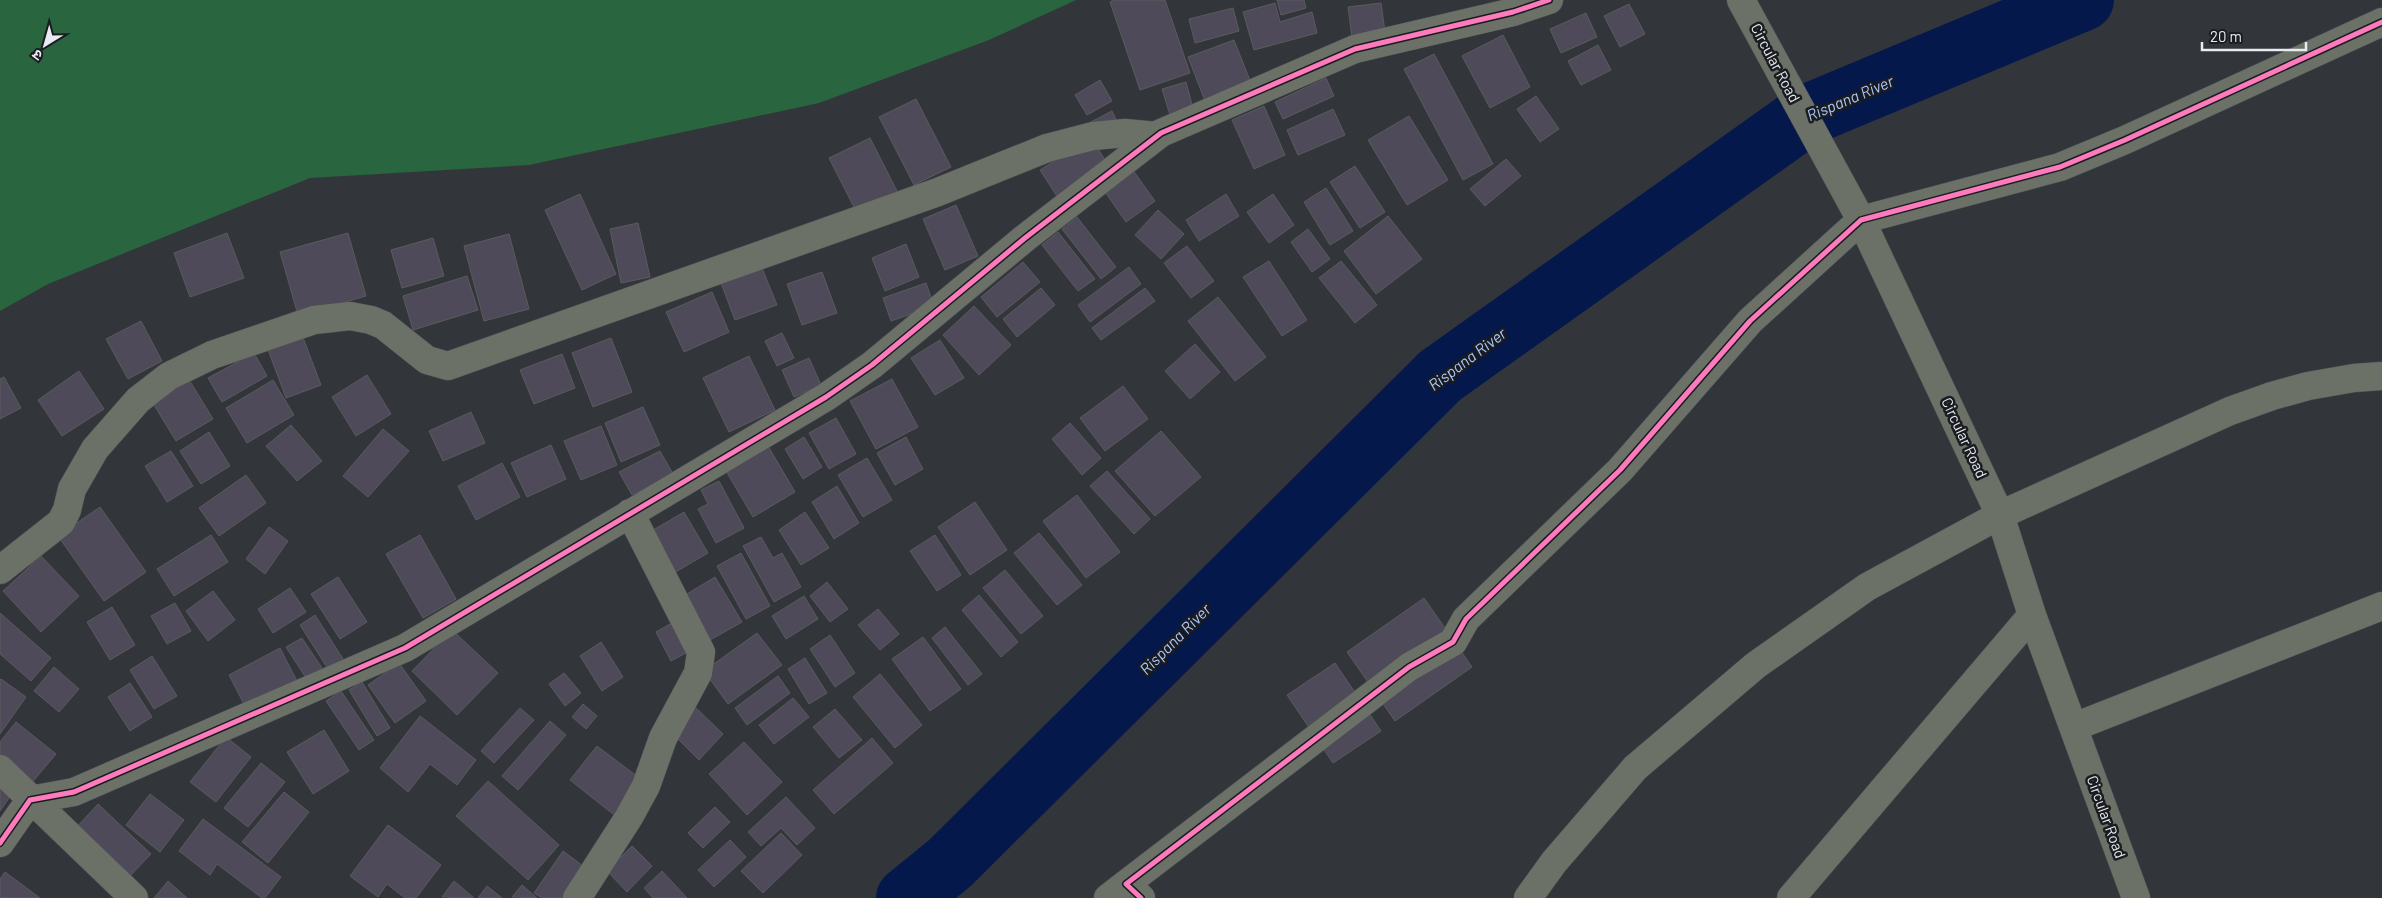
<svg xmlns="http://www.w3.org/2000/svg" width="2382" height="898" font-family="Barlow,'Noto Sans Devanagari',sans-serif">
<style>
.green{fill:#29653f}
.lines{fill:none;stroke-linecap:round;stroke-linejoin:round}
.river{stroke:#05184c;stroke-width:62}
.building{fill:#4e4a59;stroke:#5a5b5e}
.street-casing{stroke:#505356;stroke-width:29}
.street{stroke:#6b7167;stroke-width:28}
.cycleway-casing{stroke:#1a1c20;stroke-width:8}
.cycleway{stroke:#fd7abc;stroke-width:5}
.labels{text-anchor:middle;stroke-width:5;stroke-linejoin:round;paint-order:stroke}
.street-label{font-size:15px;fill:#e8ebf1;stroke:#1a1c20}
.water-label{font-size:16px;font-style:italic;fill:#aac7fe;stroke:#1a1c20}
</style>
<rect width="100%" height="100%" fill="#32363a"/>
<path class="green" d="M0,0H1076L989,40L819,103L529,165L310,178L48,284L0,311Z"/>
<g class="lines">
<path class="river" d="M907,898L950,863L1440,376L1805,116L2083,0"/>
</g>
<path class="building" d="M1114,0H1165L1190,73L1140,90L1110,2Z
M1277,0H1304L1306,8L1281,15Z
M1275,3L1280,22L1312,12L1317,33L1254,50L1243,12Z
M1381,3L1385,32L1352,37L1348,7Z
M1629,4L1645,34L1620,47L1604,16Z
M1233,8L1239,31L1195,43L1189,19Z
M1586,13L1597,37L1561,53L1550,29Z
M1503,35L1530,87L1490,108L1462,56Z
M1234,40L1251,83L1205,101L1188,57Z
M1598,45L1611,70L1581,85L1568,61Z
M1434,54L1493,164L1463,180L1404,69Z
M1326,78L1334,96L1283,119L1275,102Z
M1100,80L1112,101L1087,115L1075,95Z
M1186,82L1193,108L1170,115L1162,89Z
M1536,96L1559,129L1540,142L1517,109Z
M916,99L951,167L914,185L879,117Z
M1264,106L1285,155L1254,169L1232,120Z
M1333,109L1345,135L1298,155L1287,130Z
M1112,111L1117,122L1085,125Z
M1409,116L1448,180L1407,205L1368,140Z
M870,138L898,193L857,213L829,158Z
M1091,138L1109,166L1058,198L1040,170Z
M1506,159L1521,176L1485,206L1470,189Z
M1355,166L1385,212L1360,228L1330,182Z
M1132,169L1155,201L1126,222L1103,189Z
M1326,188L1353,231L1330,245L1304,202Z
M580,194L616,274L582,290L545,210Z
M1226,194L1239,216L1199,241L1186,220Z
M1273,194L1294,225L1269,243L1247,212Z
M956,205L978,256L945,270L923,219Z
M1158,210L1184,234L1161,259L1135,235Z
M1388,216L1422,259L1376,294L1344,251Z
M1077,217L1116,267L1101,279L1062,229Z
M638,223L650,277L621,283L610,229Z
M1308,229L1330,259L1312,272L1291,242Z
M1058,232L1095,279L1078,291L1042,245Z
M227,233L244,278L190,297L174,253Z
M348,233L366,296L298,315L280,252Z
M509,234L529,309L484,321L464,246Z
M433,238L444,276L402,288L391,250Z
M906,244L919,277L885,291L872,258Z
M1187,246L1214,281L1191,298L1164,263Z
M1269,261L1307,320L1282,336L1243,277Z
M1341,261L1377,305L1355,323L1319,278Z
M1023,262L1040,282L997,317L981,297Z
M1129,267L1141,284L1090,322L1078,305Z
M762,268L777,305L735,320L721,283Z
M822,272L837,313L802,325L787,284Z
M467,276L478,310L413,330L403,296Z
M926,283L934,306L891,321L883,298Z
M1041,288L1055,305L1017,337L1003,319Z
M1145,288L1155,301L1101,340L1092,328Z
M712,292L729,332L684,352L666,312Z
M1218,297L1266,357L1235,381L1188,321Z
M974,306L1011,345L979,375L943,335Z
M141,321L162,361L128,379L106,339Z
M782,333L794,358L777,366L765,341Z
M302,335L321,385L286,398L267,347Z
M611,338L632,392L593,407L572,353Z
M940,340L964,378L935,395L911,358Z
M1195,344L1220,372L1190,399L1165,371Z
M254,353L267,376L222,402L208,378Z
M562,354L575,388L534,404L520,370Z
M749,356L775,410L729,432L703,378Z
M809,358L821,385L794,397L782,370Z
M79,371L104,409L62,436L38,400Z
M367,375L391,414L356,436L332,397Z
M4,377L21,408L0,419V379Z
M188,378L213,419L176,441L151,400Z
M892,379L918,427L876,449L850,401Z
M273,380L294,415L247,443L226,408Z
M1123,386L1148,419L1105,451L1080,418Z
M643,407L660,445L621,462L605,423Z
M471,412L485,443L443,461L429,431Z
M836,418L856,454L829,469L809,433Z
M1070,423L1101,458L1082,475L1052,439Z
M291,425L322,461L297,481L266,446Z
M601,426L617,465L581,480L564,441Z
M383,429L409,451L368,497L343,476Z
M1161,431L1201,477L1155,516L1115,471Z
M209,432L230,466L201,484L180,451Z
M804,437L822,467L803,479L785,449Z
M906,437L923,469L895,485L877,453Z
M551,445L566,479L527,497L511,463Z
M768,446L795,492L753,517L726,471Z
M171,451L193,486L167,502L145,466Z
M660,451L673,474L632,495L619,472Z
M867,458L892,500L863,517L838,475Z
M502,463L520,497L476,520L458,486Z
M1107,471L1150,519L1134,534L1090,486Z
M246,475L266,503L219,536L199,508Z
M719,481L744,528L716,543L698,509L708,504L701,490Z
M837,486L859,523L834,539L812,502Z
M1077,495L1120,552L1086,578L1043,521Z
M975,502L1007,550L970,575L938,527Z
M100,507L146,572L104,601L58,536Z
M684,512L708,553L667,577L643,536Z
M805,512L829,548L801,565L779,530Z
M269,527L288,541L265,574L246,559Z
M1039,533L1082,585L1057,605L1014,553Z
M211,535L228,562L174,596L157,569Z
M420,535L456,599L423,618L386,554Z
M935,535L961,575L937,591L910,551Z
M761,537L773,558L782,553L801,587L774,602L743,546Z
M741,553L770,606L746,619L717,566Z
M41,556L79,596L41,632L3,591Z
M1005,570L1043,616L1021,634L983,588Z
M338,577L367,622L340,639L311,594Z
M715,577L742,622L703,644L677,600Z
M827,582L848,609L830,622L810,596Z
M290,588L306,612L273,633L258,609Z
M213,591L235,620L208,641L186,611Z
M979,595L1018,642L1001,657L962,610Z
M804,596L818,619L786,639L772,616Z
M1424,598L1472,667L1395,721L1347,652Z
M175,603L191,631L167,644L151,616Z
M112,607L135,645L110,660L87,622Z
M878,609L899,634L880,650L858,625Z
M0,613L51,658L31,681L0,654Z
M315,615L345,662L330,672L300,625Z
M677,620L693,649L671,661L656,632Z
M945,627L982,674L968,685L932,638Z
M452,630L498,673L457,715L412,671Z
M757,633L782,665L728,704L704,671Z
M830,635L855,673L835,687L810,649Z
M923,637L961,689L930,711L892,659Z
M302,638L324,671L308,681L286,647Z
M601,642L623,677L602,691L580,656Z
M280,648L297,681L246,708L229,675Z
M152,656L177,696L154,709L130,670Z
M805,658L827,693L809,704L788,669Z
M399,663L426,701L395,723L368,685Z
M1335,663L1381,731L1333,763L1287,695Z
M54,667L79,689L59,712L34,691Z
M564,673L581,693L565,706L549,684Z
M880,674L922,725L895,748L853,697Z
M778,676L790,693L747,725L735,708Z
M1,679L26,697L0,734V680Z
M362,682L390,728L377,736L349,690Z
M130,683L152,717L130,731L108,697Z
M341,691L374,740L359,750L326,701Z
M793,698L809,717L774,744L759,725Z
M583,704L597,716L586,729L572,717Z
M694,706L723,734L699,760L670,731Z
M520,708L534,720L494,763L481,751Z
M835,709L862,740L839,758L813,727Z
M420,716L476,760L457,785L430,764L408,792L380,768Z
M550,721L566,735L518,790L502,776Z
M16,722L56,754L29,786L0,763V742Z
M324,730L349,771L313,794L287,752Z
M226,737L251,757L216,802L190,782Z
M872,738L893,763L834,814L813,790Z
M744,742L782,782L747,815L709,774Z
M597,746L646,783L618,818L570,780Z
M261,763L285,782L248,827L224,808Z
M0,778L16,788L0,811Z
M488,781L559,845L528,880L456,816Z
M284,792L309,812L268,863L242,842Z
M150,794L184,820L160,852L126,825Z
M786,797L815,828L797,845L781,828L761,846L748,832Z
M98,804L151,854L127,879L74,830Z
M715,807L730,822L703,848L688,833Z
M203,819L281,877L265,898H262L217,864L210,875L179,851Z
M388,825L441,865L416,898H405L387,884L378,897L350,876Z
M781,833L802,855L763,893L741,871Z
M730,840L746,857L714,887L698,870Z
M632,846L652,866L627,892L607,871Z
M563,851L591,872L572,898H542L534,893Z
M662,871L687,898H653L644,888Z
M5,872L40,898H0V879Z
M168,881L187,898H154Z
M454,881L474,898L442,897Z
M522,885L537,898L512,897Z
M487,886L502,898H478Z"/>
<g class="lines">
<defs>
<path id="street" d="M1741,0L1861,220L2000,515L2032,615L2136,898
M0,570L61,522L67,510L72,489L95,449L138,400L169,376L212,355L314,320L350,316L371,320L383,325L427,360L448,366L938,192L1047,148L1093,136L1125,133L1157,136
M2074,727L2382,606
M0,769L134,898
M0,843L30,800L74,792L405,648L826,397L872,365L1025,238L1161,133L1355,49L1513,12L1549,0
M577,898L629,817L646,786L663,738L698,673L701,652L630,513
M1108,898L1126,884
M1141,898L1126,884L1409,667L1453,642L1466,619L1620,470L1750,321L1861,220L2060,167L2125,140L2382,22
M1528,898L1554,862L1635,768L1756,665L1867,587L2000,515L2230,411L2272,396L2308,386L2354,378L2382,376
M1791,898L2032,615"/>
</defs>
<use href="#street" class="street-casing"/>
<use href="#street" class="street"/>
<defs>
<path id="cycleway" d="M0,843L30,800L74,792L405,648L826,397L872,365L1025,238L1161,133L1355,49L1513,12L1549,0
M1141,898L1126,884L1409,667L1453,642L1466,619L1620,470L1750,321L1861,220L2060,167L2125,140L2382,22"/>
</defs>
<use href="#cycleway" class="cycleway-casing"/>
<use href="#cycleway" class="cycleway"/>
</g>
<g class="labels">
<g class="street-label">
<text transform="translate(1775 63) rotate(62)" y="5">Circular Road</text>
<text transform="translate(1964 438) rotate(65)" y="5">Circular Road</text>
<text transform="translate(2106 817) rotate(70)" y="5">Circular Road</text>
</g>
<g class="water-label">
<text transform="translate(1850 98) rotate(-23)" y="6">Rispana River</text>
<text transform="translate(1467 359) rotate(-37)" y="6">Rispana River</text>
<text transform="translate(1175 639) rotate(-45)" y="6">Rispana River</text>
</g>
</g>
<g transform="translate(45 45) rotate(217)" stroke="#1a1c20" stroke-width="4" paint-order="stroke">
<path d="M0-4L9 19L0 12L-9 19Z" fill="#e8ebf1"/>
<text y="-8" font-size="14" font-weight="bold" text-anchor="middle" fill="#e8ebf1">उ</text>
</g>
<path d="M2202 42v8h104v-8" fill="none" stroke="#e8ebf1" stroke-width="2.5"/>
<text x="2210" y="42" font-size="15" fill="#e8ebf1" stroke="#1a1c20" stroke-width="4" paint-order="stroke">20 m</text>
</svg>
